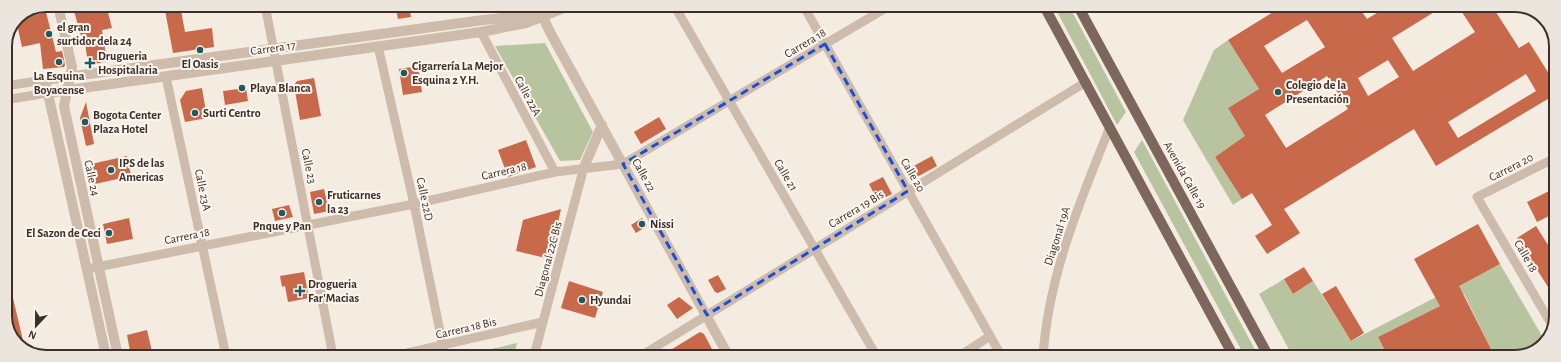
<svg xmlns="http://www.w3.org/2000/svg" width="1561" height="362" font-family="'Alegreya Sans',sans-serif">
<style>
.green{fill:#b8c4a0}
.building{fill:#c8694b;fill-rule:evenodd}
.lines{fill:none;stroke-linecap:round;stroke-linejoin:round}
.minor{stroke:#cdbbac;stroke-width:9}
.tertiary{stroke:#cdbbac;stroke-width:10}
.primary{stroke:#7d675c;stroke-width:10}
.marked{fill:none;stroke:#1d4ed8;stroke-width:3;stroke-dasharray:8 5;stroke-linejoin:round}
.poi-dot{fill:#1f5a5e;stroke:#fbf5ee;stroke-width:1.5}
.labels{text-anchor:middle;stroke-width:4;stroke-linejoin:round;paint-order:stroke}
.poi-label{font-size:12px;font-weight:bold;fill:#3b302b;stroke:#fbf5ee;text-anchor:start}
.street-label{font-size:12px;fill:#3b302b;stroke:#fbf5ee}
.rim{fill:none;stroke:#3b302b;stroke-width:2}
</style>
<rect width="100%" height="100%" fill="#f4ebe1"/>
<path class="green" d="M1054,6H1069L1126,112L1117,125Z
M1228,40L1259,89L1228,108L1255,151L1236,143L1215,157L1242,199L1233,205L1183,120L1214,50Z
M545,43L593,132L580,160L560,161L495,46Z
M1142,140L1259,357H1245L1134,152Z
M1500,264L1545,341C1541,349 1530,354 1520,353L1515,357H1485L1493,353L1464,294L1378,337L1388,357H1293L1259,294L1284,279L1293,294L1313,281L1351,341Z
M517,343L514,356H461Z"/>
<path class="building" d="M97,5H106L112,28L102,30L107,61L95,64L87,57L84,35L81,36L74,11Z
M164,5H180L185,32L212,28L214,47L173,53Z
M395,5H409L411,17L398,19Z
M1283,6H1358L1367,19L1388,6H1444L1392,38L1413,71L1475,32L1458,6H1492L1519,48L1529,42L1556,85V94L1436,166L1414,129L1284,209L1300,233L1267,254L1255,236L1272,225L1252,193L1242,199L1215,157L1245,136L1228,108L1259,89L1228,40ZM1307,20L1325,47L1282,73L1264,46ZM1388,60L1399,77L1368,96L1358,78ZM1526,74L1536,91L1458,138L1448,122ZM1327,76L1348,109L1286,148L1265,115Z
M46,12L56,52L62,51L65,65L64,67L43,69L40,43L22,47L16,20Z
M418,66L422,92L403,95L399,69Z
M314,78L321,116L300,120L294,85L297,81Z
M202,88L207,118L185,122L180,100L186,91Z
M246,88L248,101L225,105L223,91Z
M86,102L94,144L86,146L80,118Z
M659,117L666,129L641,144L634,132Z
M526,140L536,167L508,177L498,150Z
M127,156L131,176L95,184L91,164Z
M932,156L937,166L915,178L910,168Z
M883,177L892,194L878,201L869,184Z
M1555,188V213L1537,222L1527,202Z
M324,189L329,211L314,214L310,192Z
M289,205L293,217L275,221L272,209Z
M561,209L550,259L516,251L523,220Z
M129,218L133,239L107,244L103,224Z
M642,218L647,226L636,233L631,225Z
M1478,224L1500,264L1459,286L1493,353L1485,357H1388L1378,337L1440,306L1414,259Z
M1536,226L1555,256V298L1517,238Z
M1304,267L1313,281L1293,294L1284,279Z
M304,272L309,298L288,302L285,286L282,287L280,276Z
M718,275L726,289L718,293L715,292L708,280Z
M5,281H9L25,349L15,343L10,332L5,311Z
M569,281L603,292L595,318L561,308Z
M1336,286L1364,333L1351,341L1322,294Z
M679,297L693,308L677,319L667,305Z
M147,330L153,356H131L127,335Z
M700,332L704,334L712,349L709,350L713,357H659Z"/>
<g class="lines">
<path class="minor" d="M265,5L333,356
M674,5L877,357
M803,5L1002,357
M481,32L555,172
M378,46L414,204L445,356
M166,77L226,356
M5,86L45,80
M5,100L47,93
M87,269L414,204L555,172L623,164L891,5
M1553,327L1477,197L1555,158
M394,356L543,322
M534,356L584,167
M639,357L1086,82
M958,357L990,336
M1043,357C1048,277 1080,201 1110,127"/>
<path class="tertiary" d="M58,5L72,67L64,106L118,356
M537,5L551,34L729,357
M47,93L481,32L526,23L571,5
M584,167L602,125
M106,356L45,80L483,20L521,16L544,17"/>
<path class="primary" d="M1044,6L1234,357
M1078,6L1269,357"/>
</g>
<path class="marked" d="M825,44L908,191L707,315L623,164Z"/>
<g class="poi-dot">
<circle cx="49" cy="34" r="4"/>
<circle cx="200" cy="50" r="4"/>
<circle cx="59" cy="62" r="4"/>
<path d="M88 57h4v4h4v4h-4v4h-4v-4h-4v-4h4z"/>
<circle cx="404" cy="73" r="4"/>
<circle cx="242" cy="88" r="4"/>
<circle cx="1278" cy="92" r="4"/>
<circle cx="195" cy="113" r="4"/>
<circle cx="85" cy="122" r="4"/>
<circle cx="111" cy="170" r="4"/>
<circle cx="319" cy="202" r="4"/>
<circle cx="282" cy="213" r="4"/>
<circle cx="642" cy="224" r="4"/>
<circle cx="109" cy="233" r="4"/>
<path d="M298 285h4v4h4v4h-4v4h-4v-4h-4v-4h4z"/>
<circle cx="582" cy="300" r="4"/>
</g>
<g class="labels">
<g class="poi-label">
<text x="57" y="31">el gran<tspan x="57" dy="14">surtidor dela 24</tspan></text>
<text x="98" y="60">Drugueria<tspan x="98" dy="14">Hospitalaria</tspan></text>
<text x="200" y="68" text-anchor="middle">El Oasis</text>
<text x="412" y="70">Cigarrería La Mejor<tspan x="412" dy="14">Esquina 2 Y.H.</tspan></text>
<text x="59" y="80" text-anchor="middle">La Esquina<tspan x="59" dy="14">Boyacense</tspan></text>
<text x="1286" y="89">Colegio de la<tspan x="1286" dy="14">Presentación</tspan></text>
<text x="250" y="92">Playa Blanca</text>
<text x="203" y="117">Surti Centro</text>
<text x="93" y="119">Bogota Center<tspan x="93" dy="14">Plaza Hotel</tspan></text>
<text x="119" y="167">IPS de las<tspan x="119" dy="14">Americas</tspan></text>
<text x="327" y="199">Fruticarnes<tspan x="327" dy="14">la 23</tspan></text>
<text x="650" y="228">Nissi</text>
<text x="282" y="230" text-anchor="middle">Pnque y Pan</text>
<text x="101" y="237" text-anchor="end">El Sazon de Ceci</text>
<text x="308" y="288">Drogueria<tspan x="308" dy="14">Far'Macias</tspan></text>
<text x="590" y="304">Hyundai</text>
</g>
<g class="street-label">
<text transform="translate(805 43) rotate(-31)" y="4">Carrera 18</text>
<text transform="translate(273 48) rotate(-8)" y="4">Carrera 17</text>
<text transform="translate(528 96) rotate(62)" y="4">Calle 22A</text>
<text transform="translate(309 166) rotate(78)" y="4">Calle 23</text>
<text transform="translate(1511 167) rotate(-27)" y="4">Carrera 20</text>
<text transform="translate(504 171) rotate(-13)" y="4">Carrera 18</text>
<text transform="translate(644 175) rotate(61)" y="4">Calle 22</text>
<text transform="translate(786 175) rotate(60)" y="4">Calle 21</text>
<text transform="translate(913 175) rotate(60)" y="4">Calle 20</text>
<text transform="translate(1185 175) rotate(61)" y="4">Avenida Calle 19</text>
<text transform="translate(92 178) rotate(78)" y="4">Calle 24</text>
<text transform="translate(203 190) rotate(78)" y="4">Calle 23A</text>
<text transform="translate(425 199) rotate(78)" y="4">Calle 22D</text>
<text transform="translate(856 209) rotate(-31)" y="4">Carrera 19 Bis</text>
<text transform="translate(187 236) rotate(-11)" y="4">Carrera 18</text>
<text transform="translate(1057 236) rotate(-72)" y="4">Diagonal 19A</text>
<text transform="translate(1526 256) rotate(60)" y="4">Calle 18</text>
<text transform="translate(548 259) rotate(-75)" y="4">Diagonal 22C Bis</text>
<text transform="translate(466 328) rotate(-13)" y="4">Carrera 18 Bis</text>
</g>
</g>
<path d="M0 0H1561V362H0ZM46 12H1515A34 34 0 0 1 1549 46V316A34 34 0 0 1 1515 350H46A34 34 0 0 1 12 316V46A34 34 0 0 1 46 12Z" fill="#ece5de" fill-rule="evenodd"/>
<path class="rim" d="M46 12H1515A34 34 0 0 1 1549 46V316A34 34 0 0 1 1515 350H46A34 34 0 0 1 12 316V46A34 34 0 0 1 46 12Z"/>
<g transform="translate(36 326) rotate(202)" stroke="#fbf5ee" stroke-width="3" paint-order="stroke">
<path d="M0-3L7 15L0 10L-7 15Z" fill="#3b302b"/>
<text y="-6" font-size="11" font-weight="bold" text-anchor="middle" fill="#3b302b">N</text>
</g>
</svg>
